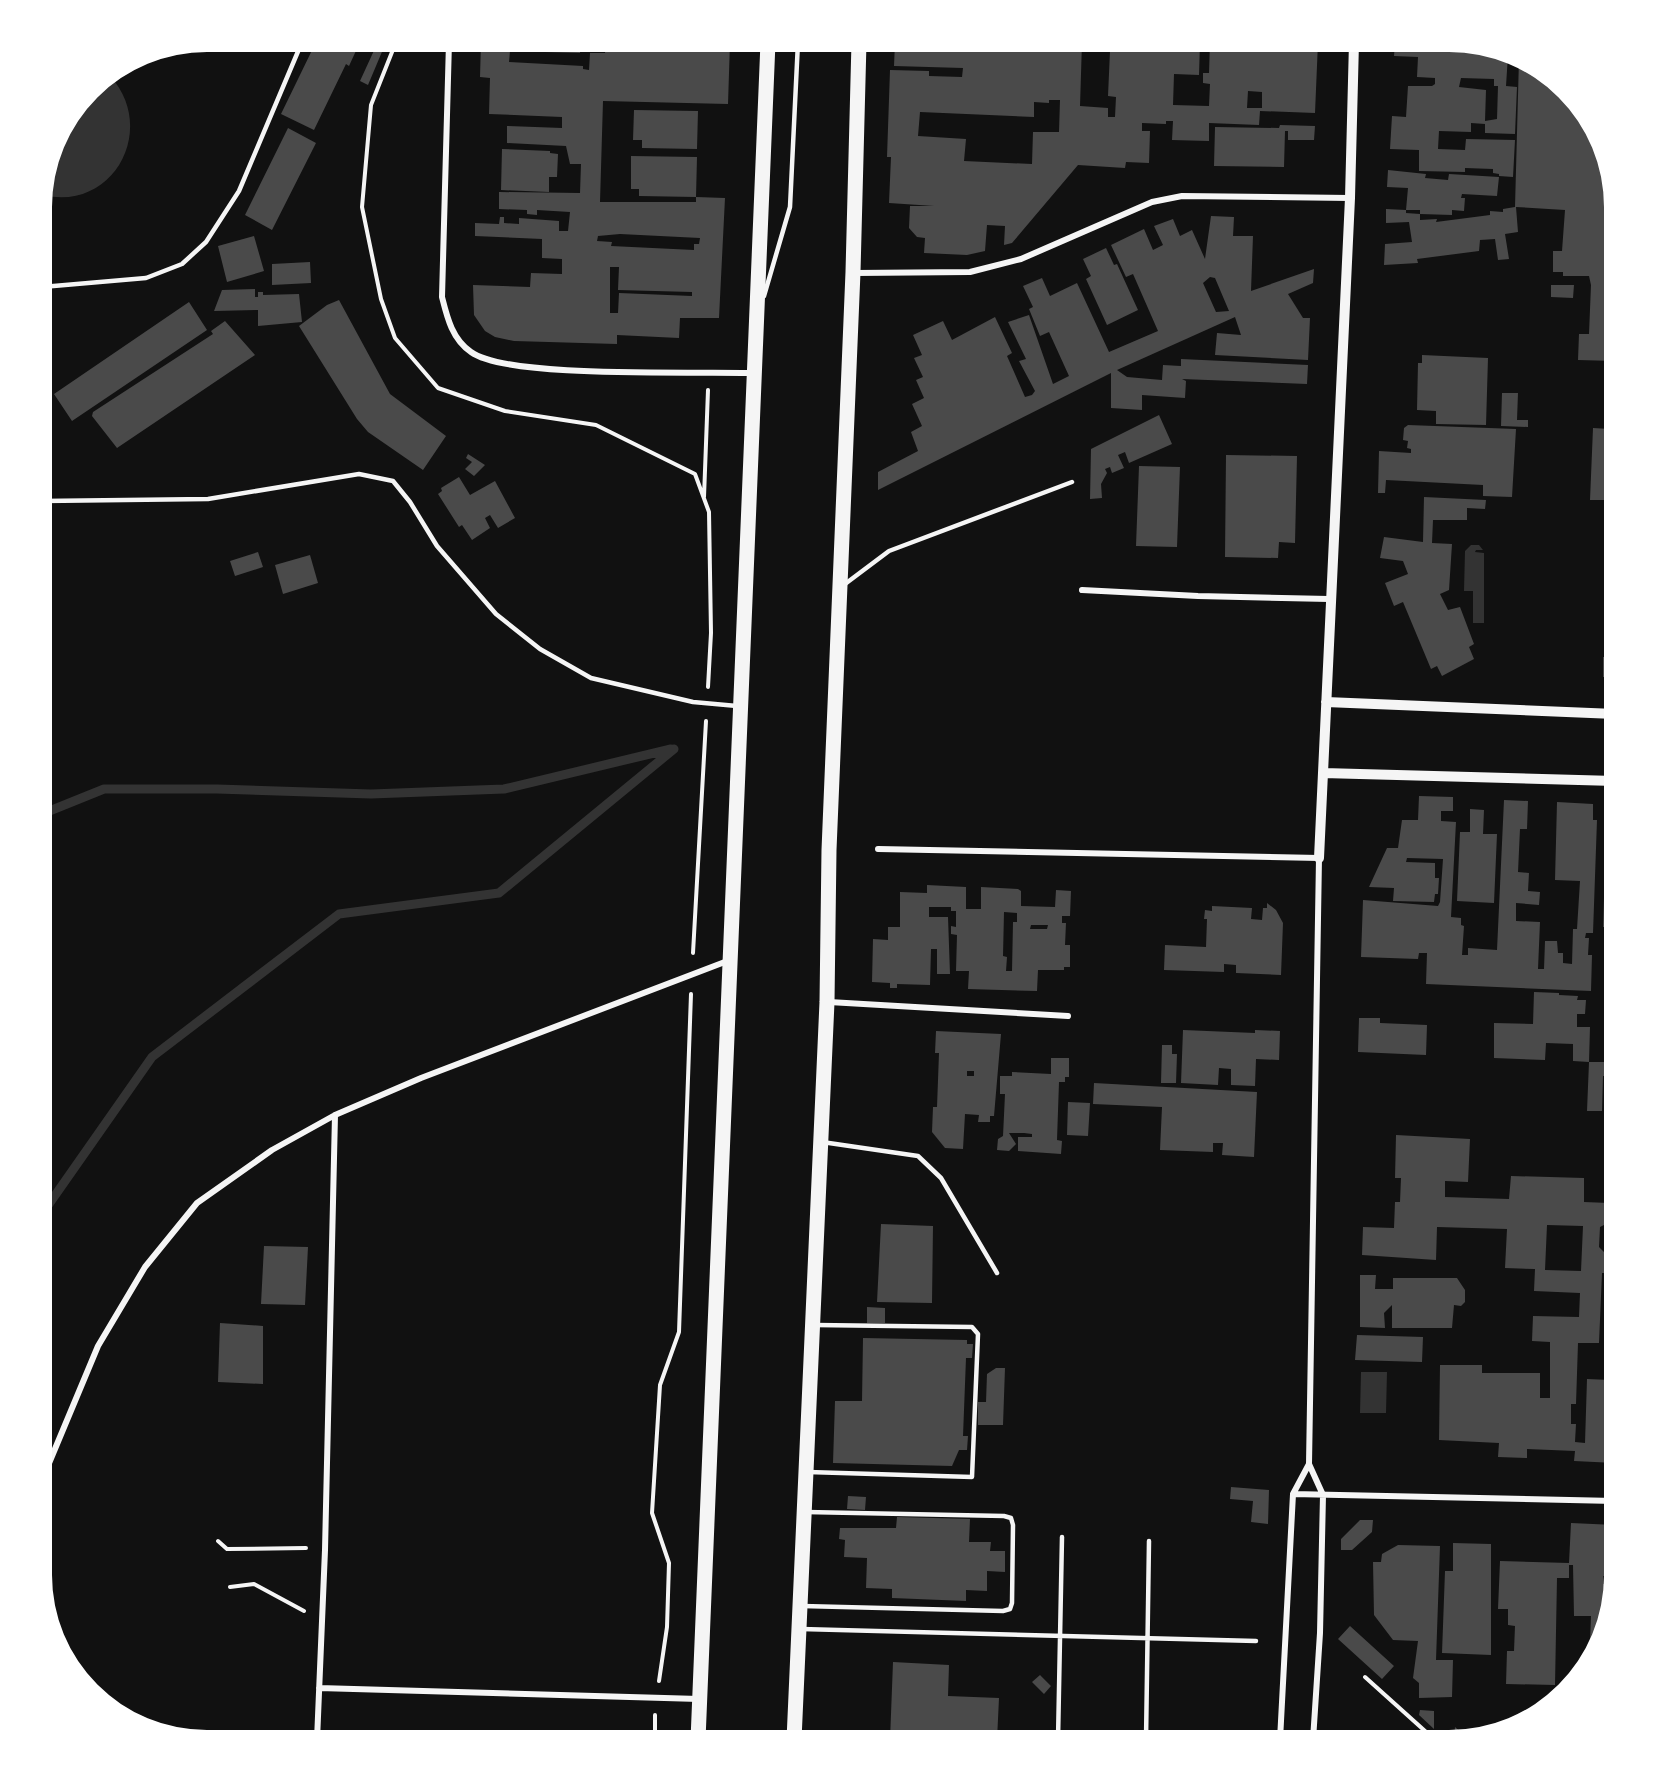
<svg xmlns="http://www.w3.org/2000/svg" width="1657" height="1782" font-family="'Source Serif 4',serif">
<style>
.water{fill:#333}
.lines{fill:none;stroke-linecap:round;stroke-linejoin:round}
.stream{stroke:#333;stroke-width:9}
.building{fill:#4a4a4a;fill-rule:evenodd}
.path{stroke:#f5f5f5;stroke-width:4}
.service{stroke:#f5f5f5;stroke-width:4.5}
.minor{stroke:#f5f5f5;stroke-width:6}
.tertiary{stroke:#f5f5f5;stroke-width:10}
.primary{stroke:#f5f5f5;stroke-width:15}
</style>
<rect width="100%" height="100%" fill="#111"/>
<path class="water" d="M110,76C158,128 114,212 43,195L59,134L98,83Z
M1471,545H1479L1483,550H1476L1475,552L1484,553V623H1473V591H1464L1465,551Z
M1361,1372H1387L1386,1413H1360Z"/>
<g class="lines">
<path class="stream" d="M42,814L104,789H217L371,794L504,789L671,749
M42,1214L152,1057L339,914L499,893L674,749"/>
</g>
<path class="building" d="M316,42H360L349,66L346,64L314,130L281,114Z
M481,42H581L580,53L510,51L509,62L583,66V69L589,70L590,53H605L606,42H730L728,104L603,101L600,202H696V197L725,198L719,318H680L679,338L617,335V344L514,341L495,337L485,331L474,315L473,285L530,287L531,273L562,274V259L542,258V239L475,236V223L499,224L500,217H504V223L519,224V218L559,221V231H568L570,212L537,210V215L527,214V210L499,209V192L580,193L581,164H570L566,146L507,143V126L562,128V117L489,114L490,78L480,77ZM620,234L700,238L699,244H694V250L611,246L612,242L597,241L598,236ZM610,267H619L618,290L692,292V296L619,293L618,313H610Z
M895,42H1082L1080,106L1108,108V117H1115L1116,97L1108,96L1110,51L1086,50L1087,42H1200L1199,75L1174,74L1173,105L1209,106L1210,84L1203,83V73H1209L1210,42H1318L1315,113L1260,111L1259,125L1209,123V141L1172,140L1173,121H1166V124L1142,123V131H1150L1149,163L1126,162L1125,168L1078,165L1012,243L1004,245L1005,226L987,225L985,251L967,255L924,253L925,238L917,237L909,228L910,206H934L889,203L891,157H887L890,70L929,71V76L962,77L963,68L894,66ZM1248,91L1262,92V108H1247ZM1049,100H1060L1059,132H1033L1032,164L964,161L966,139L918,136L920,112L1034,117V102L1049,103Z
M1395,42H1460L1508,55L1506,86L1517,87L1515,134L1485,133V124L1471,123V132L1439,131L1438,149L1465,150L1466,139L1515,140L1513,177L1499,176V174L1493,173V169L1465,168V172L1419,171V150L1390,149L1392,116L1406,117L1408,86H1432L1435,84V78L1417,77L1418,57L1394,56ZM1461,78L1494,79V86H1498L1497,119L1485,121L1486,90L1459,87Z
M377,44L384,47L368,85L360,81Z
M1519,58L1581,107L1606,154L1615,207V212H1606V249L1615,250V361L1578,360L1579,334H1589L1591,285L1589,276H1563V272H1553V251H1562L1565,210L1516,207L1518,232L1505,234L1509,259L1498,260L1495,239L1480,240L1479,251L1417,259L1418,263L1384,265L1385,244L1412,242L1409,222L1386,223V209L1406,210V213L1420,214V220L1437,219L1436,222L1490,215V211L1503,212V209L1515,207Z
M634,110L698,111L697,149L642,148V140H633Z
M1280,125L1315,126L1314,140H1288V131H1285L1284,167L1214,166L1215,127L1279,128Z
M288,128L316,143L272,230L245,215Z
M502,149L550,151V153L558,154L557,177H549V192L501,190Z
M631,156L697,157L696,197L639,196V189H631Z
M1388,170L1426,174L1425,178L1448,180L1449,174L1499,177L1497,196L1462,194L1461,198H1465L1464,211L1452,210V215L1420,214V210H1406L1408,188L1387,187Z
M1211,216L1234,217L1233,236H1253L1251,291L1314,269L1313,283L1288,294L1303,318H1310L1308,360L1215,355L1217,333L1241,335L1235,317L1117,370L1127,377L1162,380L1163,365L1181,366V359L1308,365L1307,384L1182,379L1186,381L1185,398L1142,395V410L1111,408V373L878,490V472L918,451L911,432L922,426L912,404L924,398L916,380L923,377L914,358L922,355L913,335L943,321L952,340L995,317L1012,353L1007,356L1025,397L1032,395L1035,391L1019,361L1026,359L1008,322L1029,315L1053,384L1069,376L1049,332L1040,336L1029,309L1033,307L1023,286L1042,278L1050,296L1077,283L1109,352L1158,331L1133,274L1126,277L1111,245L1144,229L1153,250L1163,245L1154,226L1173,219L1180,236L1192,230L1205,259ZM1210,277L1215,278L1229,311L1216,312L1203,283Z
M254,236L264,271L227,282L218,246Z
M1106,248L1114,265L1117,264L1138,310L1107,325L1086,279L1091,276L1083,259Z
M310,262L311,283L272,285V264Z
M1551,285H1574L1573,298L1551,297Z
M255,289V297H258V292H263V295L299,294L302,322L258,326V310L214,311L222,290Z
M339,300L390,394L446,436L423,470L368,432L357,419L299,326L327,305Z
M189,302L207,330L72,421L54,394Z
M225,321L255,355L117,448L92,416L93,412L213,334L211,331Z
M1422,355L1488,358L1486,425L1436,424V411L1417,410L1418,363H1422Z
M1613,363H1615V429H1610Z
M1502,393H1518L1517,420H1528V427L1501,426Z
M1159,415L1172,444L1129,463L1125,452L1118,455L1124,468L1112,473L1110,467L1105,469L1107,473L1101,484L1102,498L1090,499L1091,449Z
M1408,425L1516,429L1512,497L1483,496V485L1386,480L1385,493H1378L1379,451L1411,453V449L1407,448L1408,441L1403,440L1404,428Z
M1593,428L1610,429V432H1615V479H1608L1607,500H1590Z
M468,454L485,465L474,476L465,469L472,462L466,458Z
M1226,455L1297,456L1295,543L1279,542L1278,558L1225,557Z
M1139,466L1180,467L1177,547L1136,546Z
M459,477L470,495L495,481L515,518L498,528L490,515L485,518L490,528L472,540L462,525L459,527L438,494L442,491L441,488Z
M1424,497L1486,500L1485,509L1467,508V520H1433L1432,543L1452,544L1449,590L1440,594L1448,610L1460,607L1474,644L1469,647L1474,659L1442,676L1437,666L1431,669L1403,602L1394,606L1385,583L1408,574L1403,561L1380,558L1384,537L1423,542Z
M1607,500H1615V531L1606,530Z
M258,552L263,567L235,576L230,561Z
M310,555L318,583L283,594L275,565Z
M1610,587H1615V607H1609Z
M1610,628L1615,629V677H1603V657H1608Z
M1419,796L1453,797V811H1441V821L1456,822L1451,917L1461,918V925L1464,926L1462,955H1468V948L1497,950L1504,800L1528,801L1527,829H1520L1518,872L1529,873L1528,891L1540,892L1539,905L1516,903V921L1540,922L1538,969H1544L1545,941H1557L1558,953H1563V963L1572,964L1573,929H1577L1580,881L1555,880L1557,802L1593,804V820H1597L1593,933H1586L1585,938H1589L1588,955H1592L1591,991L1426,984L1427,953H1419L1418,959L1361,957L1363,900L1438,906L1440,902L1443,859L1407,858L1406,862L1435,863V878H1439L1438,894H1435L1434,902L1393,901L1394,888L1369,887L1387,848H1398L1402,820H1418Z
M1470,809L1484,810L1483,834H1497L1494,903L1457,901L1460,832H1470Z
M1606,839H1615V927H1603Z
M927,885L966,887V909H981V887L1018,889L1021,891V906L1055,907L1056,890L1071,891L1070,916H1062V923H1066L1065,945H1070V967H1064V970H1038L1037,991L968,989L969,971H956L957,935L951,934V926L956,927V911H951V907H929V917H948L950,974H937V949H931L930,985L897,984V988H890V983L872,982L873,939L888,940V927H900V892L927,893ZM1004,912L1017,913V922H1013L1012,971H1006L1007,957L1003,956ZM1031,925H1048L1047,929H1030Z
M1267,903L1276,910L1283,923L1281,975L1236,973V965L1224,964V972L1164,970L1165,945L1206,947L1207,919H1204L1205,910L1212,911V906L1252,908L1251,919L1262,920L1263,908H1267Z
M1534,992L1559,993V995L1578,996L1577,1000H1586L1585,1014H1577V1027H1590L1589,1062L1573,1061V1044L1546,1043L1545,1060L1494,1058V1023L1533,1024Z
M1359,1018H1380V1023L1427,1025L1426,1055L1358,1052Z
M1183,1030L1255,1033V1030L1280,1031L1279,1060L1256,1059L1255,1086L1231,1085V1069L1219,1068L1218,1085L1181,1083Z
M936,1031L1001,1034L994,1116H990V1122H978L979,1115L965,1114L963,1149L945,1148L932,1132L933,1107H937L939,1053H935ZM967,1071H974V1076H967Z
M1162,1045H1172V1054H1177L1176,1083H1161Z
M1051,1058H1069V1077H1065V1082H1059L1057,1140L1062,1141L1061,1154L1018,1151V1137H1032V1134L1024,1133H1009L1016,1144L1009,1151L997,1150L998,1139L1003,1136L1005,1094H1000V1076H1012V1072L1051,1074Z
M1589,1062H1615V1076H1603L1602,1111H1587Z
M1094,1083L1257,1092L1254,1157L1222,1155L1223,1143H1213V1152L1160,1150L1162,1107L1093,1104Z
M1068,1102L1090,1103L1088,1136L1067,1135Z
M1396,1135L1470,1139L1468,1182L1445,1181V1197L1509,1199L1511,1176L1584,1178V1202L1609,1203L1608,1223L1600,1227L1599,1247L1606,1254L1615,1252V1259L1608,1261L1606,1273H1602L1599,1343H1578L1576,1404H1571V1424H1576L1575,1442L1585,1443L1587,1379L1610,1380V1371H1615V1463L1574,1461L1575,1451L1527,1449V1458L1498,1457L1499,1443L1439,1440L1440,1365H1482V1373H1540V1398H1550V1342L1532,1341L1533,1316L1579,1317L1580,1293L1534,1291L1535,1269L1505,1268L1507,1229L1437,1227L1436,1260L1362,1255L1363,1227L1394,1228L1395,1202H1400L1401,1178H1395ZM1547,1225L1583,1226L1581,1271L1545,1270Z
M881,1224L933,1226L932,1303L877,1302Z
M264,1246L308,1247L305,1305L261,1304Z
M1360,1275H1376L1375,1289H1393V1278H1457L1465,1290V1302L1461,1306L1454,1305L1452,1328H1392V1305L1384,1313L1385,1328L1360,1327Z
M867,1307L885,1308V1323H867Z
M220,1323L263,1326V1384L218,1382Z
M1357,1335L1423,1337L1422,1362L1355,1360Z
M863,1338L967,1340V1344H973L972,1358H966L963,1436H968L967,1450H959L952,1466L833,1463L835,1401H862Z
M996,1368H1005L1003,1425H978V1402H986L987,1374Z
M1231,1487L1269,1490L1268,1524L1251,1522L1253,1501L1230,1499Z
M848,1496L866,1497L865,1510L847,1509Z
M897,1517L970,1519L969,1542H991L990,1551H1005V1572L987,1571V1591L966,1590V1601L892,1598V1589L866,1588L867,1558L844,1557L845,1540L839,1539L840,1528H896Z
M1360,1520H1373L1372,1532L1352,1550H1341V1539Z
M1571,1523L1615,1525V1575L1603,1576V1584H1613L1599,1643H1590L1591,1616H1574L1573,1565H1569V1578H1557L1555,1685L1506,1684L1507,1651H1514L1515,1626L1508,1625V1609H1498L1500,1561L1569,1563Z
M1453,1543L1491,1544V1655L1442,1653L1445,1571H1453Z
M1398,1545L1440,1546L1436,1660H1453L1452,1697L1419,1698V1683L1413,1678L1418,1641L1393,1640L1374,1615L1373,1562H1381L1382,1554Z
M1350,1626L1394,1666L1382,1679L1338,1639Z
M893,1662L949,1665L948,1696L999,1698L997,1740H890Z
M1040,1675L1051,1686L1044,1694L1032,1682Z
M1420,1710L1434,1711V1729L1419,1715Z
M1455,1727L1466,1737L1454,1739Z"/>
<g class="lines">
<path class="path" d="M396,42L371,105L362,207L381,299L395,338L438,388L505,411L596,425L695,474L709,512L711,633L708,687
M704,497L708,390
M693,953L706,721
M218,1541L227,1549L306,1548
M230,1587L254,1584L304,1611
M1365,1677L1435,1740
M659,1681L667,1627L669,1563L652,1513L660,1385L679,1332L691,994
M655,1740V1715"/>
<path class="service" d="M42,287L146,278L182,264L206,242L239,191L302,42
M764,296L790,207L798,42
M42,501L208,499L359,474L393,481L410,502L437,546L496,614L540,649L591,678L693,702L737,706
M845,584L889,551L1072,482
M822,1142L918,1156L941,1178L997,1273
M808,1472L972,1477L978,1334L972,1327L815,1325
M802,1606L1003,1611L1010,1609L1012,1603L1013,1525L1011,1518L1004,1516L806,1512
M801,1629L1256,1641
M1058,1740L1062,1537
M1146,1740L1149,1541"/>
<path class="minor" d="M449,42L442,297C447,317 452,339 471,352C508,379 698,371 752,373
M855,273L970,272L1021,259L1152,202L1182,196L1350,198
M1082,590L1198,596L1329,599
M878,849L1319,858L1309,1464L1323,1495L1320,1633L1313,1740
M829,1002L1068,1016
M42,1480L98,1346L145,1267L197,1203L272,1150L335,1115L421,1078L730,960
M1293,1494L1615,1501
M319,1688L699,1699
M317,1740L325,1550L335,1115
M1280,1740L1293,1494L1309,1464"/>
<path class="tertiary" d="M1326,702L1615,714
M1323,773L1615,781
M1319,858L1350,198L1354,42"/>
<path class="primary" d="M698,1740L768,42
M794,1740L827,1002L829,850L853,272L859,42"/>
</g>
<path d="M0 0H1657V1782H0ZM207 52H1449A155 155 0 0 1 1604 207V1575A155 155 0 0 1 1449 1730H207A155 155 0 0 1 52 1575V207A155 155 0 0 1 207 52Z" fill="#fff" fill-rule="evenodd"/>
</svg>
